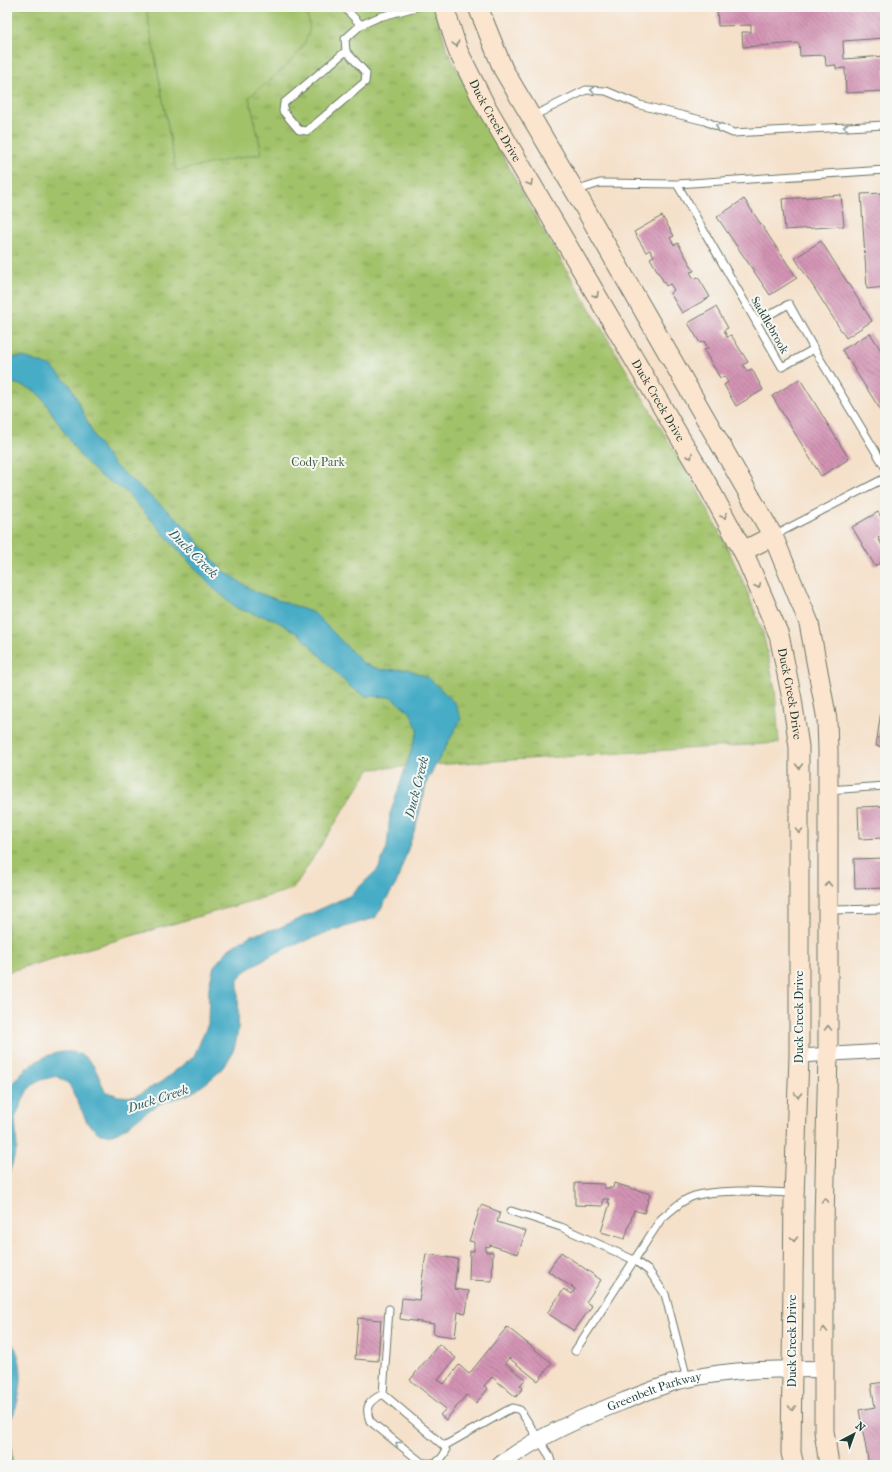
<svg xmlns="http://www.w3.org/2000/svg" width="892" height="1472" font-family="'IM FELL French Canon',serif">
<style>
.forest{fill:url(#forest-crowns);stroke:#507249}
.park{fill:url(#park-tufts);stroke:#60804f}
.garden{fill:#a2c26a;stroke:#60804f}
.water{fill:#47acc6;stroke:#33747d}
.building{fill:url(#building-back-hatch)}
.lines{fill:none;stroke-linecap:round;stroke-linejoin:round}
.service-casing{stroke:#6a7668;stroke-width:9}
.minor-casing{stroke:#6a7668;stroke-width:15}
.tertiary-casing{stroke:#6a7668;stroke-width:18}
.secondary-casing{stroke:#6a7668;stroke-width:21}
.service{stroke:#fff;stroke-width:7}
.minor{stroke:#fff;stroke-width:13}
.tertiary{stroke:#fff;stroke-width:16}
.secondary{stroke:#fce5cf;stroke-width:19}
.oneway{stroke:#8e9182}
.oneway2{stroke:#8f9e9a}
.labels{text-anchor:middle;stroke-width:4;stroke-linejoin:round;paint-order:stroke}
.street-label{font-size:12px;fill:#1f3d34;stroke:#f6f6f2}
.park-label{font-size:12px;fill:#405e42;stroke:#f6f6f2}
.water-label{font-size:13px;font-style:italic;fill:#2b5e60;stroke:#f6f6f2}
</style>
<defs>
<pattern id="forest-crowns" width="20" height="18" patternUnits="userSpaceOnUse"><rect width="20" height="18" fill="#81a85e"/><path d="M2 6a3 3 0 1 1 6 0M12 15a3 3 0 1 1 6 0" fill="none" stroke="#698a4e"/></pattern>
<pattern id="park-tufts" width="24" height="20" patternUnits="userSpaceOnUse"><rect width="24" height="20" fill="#a2c26a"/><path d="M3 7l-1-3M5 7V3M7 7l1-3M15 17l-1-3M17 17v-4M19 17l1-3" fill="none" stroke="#839f58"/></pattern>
<pattern id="building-back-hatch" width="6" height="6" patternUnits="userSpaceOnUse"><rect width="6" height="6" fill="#d393b4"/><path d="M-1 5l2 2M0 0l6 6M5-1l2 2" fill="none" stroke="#ab7993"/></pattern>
</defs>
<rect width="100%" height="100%" fill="#f6f6f2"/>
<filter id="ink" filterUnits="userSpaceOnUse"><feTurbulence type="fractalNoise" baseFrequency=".025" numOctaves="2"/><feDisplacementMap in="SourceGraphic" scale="8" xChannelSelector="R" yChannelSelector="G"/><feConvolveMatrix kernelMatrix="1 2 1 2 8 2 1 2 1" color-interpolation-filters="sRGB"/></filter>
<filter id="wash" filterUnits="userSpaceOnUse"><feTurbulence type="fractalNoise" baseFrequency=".012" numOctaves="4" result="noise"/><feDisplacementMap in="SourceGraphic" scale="16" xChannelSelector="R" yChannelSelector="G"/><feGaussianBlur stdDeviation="0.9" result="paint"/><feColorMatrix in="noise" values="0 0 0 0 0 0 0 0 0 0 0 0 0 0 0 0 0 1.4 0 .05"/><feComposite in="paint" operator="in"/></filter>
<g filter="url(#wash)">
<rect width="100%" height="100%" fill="#f5e0c9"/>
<path class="forest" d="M7,1350L12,1465H7Z"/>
<path class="park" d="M7,7H435L447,50L533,213L697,489L726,545L745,586L763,633L775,689L779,743L370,769L293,889L7,972Z"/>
<path class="garden" d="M146,7H299C301,10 306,13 307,16C321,45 268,81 249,97L262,153L176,171Z"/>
<path class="water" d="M24,357L52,367L70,385L96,440L114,465L184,525L220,568L253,591L314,613L364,664L382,670L408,669L429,678L455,703L461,719L427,781L416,826L396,884L375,918C341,928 259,952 238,979C238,1035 246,1058 193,1092C182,1099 167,1099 156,1106C141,1114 128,1129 112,1134C109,1135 104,1134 100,1134L88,1124L69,1084L57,1076L37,1081L27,1091L15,1118L17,1148L7,1180V1090C13,1083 20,1073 28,1067C43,1056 66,1045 85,1057C95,1063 100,1080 105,1091L118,1096L134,1097L161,1082L194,1056L208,1024L209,987L214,966L230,948L251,935L279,928L351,895L378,869L387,848L390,814L418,730L410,712L391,697L365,696L349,686L300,635L273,619L238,609L211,586L125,491L99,475L80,456L41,396L32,389L7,381V358Z
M7,1337C10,1341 14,1346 16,1350C26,1374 20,1405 7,1427Z"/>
<g id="blocks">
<path class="building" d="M717,7H885V38L843,41L844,59L885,56V91L846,93L845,68L836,69V65L826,66L825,55L800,56L799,43L743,47L742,32H751V25L718,26Z
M885,193V287L867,289L861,194Z
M841,195L844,226L785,230L782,199Z
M744,199L797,278L770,295L717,217Z
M662,216L674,236L670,238L674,245L678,243L694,271L690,272L694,279L698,277L710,297L682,313L670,293L674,290L670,284L666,286L650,258L654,256L650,250L646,252L634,232Z
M821,241L872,321L846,338L795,258Z
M716,307L728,328L724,330L727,337L731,335L748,362L743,365L747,371L752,369L763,390L736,406L724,385L728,382L724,376L720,378L704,350L708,348L704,341L700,343L688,323Z
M870,333L885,357V417L842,350Z
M800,379L849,459L821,476L772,396Z
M878,512L885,523V534L878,538L885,551V560L875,566L852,527Z
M884,690H885V747L876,746Z
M885,806V838L859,839L858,807Z
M885,858V888L855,889L854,859Z
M575,1183L604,1184V1188H613L614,1183L650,1194L644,1213L634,1210L625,1239L601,1232L610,1203H608L609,1199H603V1206L575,1205Z
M481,1205L500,1212L497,1222L526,1231L518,1254L490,1245L489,1247L486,1246V1252H493L492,1281L469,1280L470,1251H474V1242L469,1241Z
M561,1252L601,1280L586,1302L592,1306L574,1331L547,1313L564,1289L572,1294L575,1289L548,1271Z
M426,1254L458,1259L454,1289L469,1291L466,1313L458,1312L455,1337L433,1334L434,1324L400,1319L402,1298L419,1300Z
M358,1318L381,1320L378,1361L355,1359Z
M507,1327L552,1363L538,1381L509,1358L505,1363L526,1379L520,1385L523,1388L516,1397L492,1377L484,1386L488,1389L476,1403L466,1395L446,1420L440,1415L446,1409L410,1380L439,1344L456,1358L438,1380L444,1384L459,1365L469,1374Z
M885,1382V1465H869L859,1410L875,1407L871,1384Z"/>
</g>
</g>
<g filter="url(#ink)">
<use href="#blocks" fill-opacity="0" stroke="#6a7668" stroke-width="1"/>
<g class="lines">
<defs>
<path id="service" d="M344,7L361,25
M346,51L284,103L283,111L299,130L307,131L365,82L366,73L346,51L345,39L361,25L379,17L416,7
M531,117L586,90L606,91L640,105L705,121L733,133L885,125
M677,184L782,367L814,349L885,467
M575,191L600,183L677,184L885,170
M756,322L789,304L814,349
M773,536L885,478
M828,790L885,786
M828,910L885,909
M511,1211L561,1227L634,1260L649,1271L665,1294L687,1379
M389,1309L383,1394L444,1446L506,1411L513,1408L520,1410L549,1455L552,1465
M575,1351L661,1219C671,1211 681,1200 694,1196C719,1188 767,1192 793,1193
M383,1394C369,1401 364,1406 370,1421L421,1462C433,1465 440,1463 446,1451L444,1446"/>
<path id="minor" d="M799,1056L885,1051"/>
<g id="tertiary">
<path id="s1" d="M500,1465C538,1436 581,1418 624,1401C645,1393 666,1383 688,1379C732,1369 779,1369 824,1369"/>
</g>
<g id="secondary">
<path id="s2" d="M444,7L458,51L484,103L706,482L743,551L779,635L792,699L799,747V1056L794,1198L791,1453L794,1465"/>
<path d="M478,7L503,69L579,198L773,536L809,623L827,720L828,751V1054L824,1220V1431L829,1465"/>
<path d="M743,551L773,536"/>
</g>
</defs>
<use href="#service" class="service-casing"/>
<use href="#minor" class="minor-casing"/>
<use href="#tertiary" class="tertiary-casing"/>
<use href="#secondary" class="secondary-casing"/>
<use href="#service" class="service"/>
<use href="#minor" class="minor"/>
<use href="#tertiary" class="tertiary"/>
<use href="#secondary" class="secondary"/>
</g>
<defs><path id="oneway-chevron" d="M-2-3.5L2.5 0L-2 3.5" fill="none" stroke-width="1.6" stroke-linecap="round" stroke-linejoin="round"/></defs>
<g class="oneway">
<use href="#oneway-chevron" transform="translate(456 44) rotate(72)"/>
<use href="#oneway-chevron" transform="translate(530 183) rotate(60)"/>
<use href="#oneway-chevron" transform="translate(596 295) rotate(60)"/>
<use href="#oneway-chevron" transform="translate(690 456) rotate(60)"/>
<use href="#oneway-chevron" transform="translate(724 516) rotate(61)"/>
<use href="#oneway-chevron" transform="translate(758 586) rotate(67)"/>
<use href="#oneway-chevron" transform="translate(799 766) rotate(90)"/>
<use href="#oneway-chevron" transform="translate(799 831) rotate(90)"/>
<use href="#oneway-chevron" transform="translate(828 884) rotate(-90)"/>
<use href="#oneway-chevron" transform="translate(828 1028) rotate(-90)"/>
<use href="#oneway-chevron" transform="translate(798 1095) rotate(92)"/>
<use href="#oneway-chevron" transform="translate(825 1200) rotate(-89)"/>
<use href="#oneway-chevron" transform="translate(794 1239) rotate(91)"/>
<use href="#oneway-chevron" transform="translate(824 1330) rotate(-90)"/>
<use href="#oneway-chevron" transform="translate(792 1408) rotate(90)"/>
</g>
<g class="oneway2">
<use href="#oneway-chevron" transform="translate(593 90) rotate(-176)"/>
<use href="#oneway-chevron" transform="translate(718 126) rotate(-156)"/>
<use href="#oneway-chevron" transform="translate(846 127) rotate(177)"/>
<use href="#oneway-chevron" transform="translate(398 1444) rotate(-141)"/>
</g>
</g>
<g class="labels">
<g class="street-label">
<text dy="4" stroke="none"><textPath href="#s2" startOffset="125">Duck Creek Drive</textPath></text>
<text transform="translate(770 325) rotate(60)" y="4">Saddlebrook</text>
<text dy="4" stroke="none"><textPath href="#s2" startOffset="449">Duck Creek Drive</textPath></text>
<text dy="4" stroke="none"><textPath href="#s2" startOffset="773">Duck Creek Drive</textPath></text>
<text transform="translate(799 1017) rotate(-90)" y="4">Duck Creek Drive</text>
<text transform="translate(792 1341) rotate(-90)" y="4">Duck Creek Drive</text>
<text dy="4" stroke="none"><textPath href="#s1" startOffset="172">Greenbelt Parkway</textPath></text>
</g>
<g class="park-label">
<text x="318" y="466">Cody Park</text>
</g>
<g class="water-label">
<text transform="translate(194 553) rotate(45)" y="5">Duck Creek</text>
<text transform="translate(416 787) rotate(-76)" y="5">Duck Creek</text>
<text transform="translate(158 1098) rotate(-18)" y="5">Duck Creek</text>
</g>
</g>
<rect width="892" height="1472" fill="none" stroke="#f6f6f2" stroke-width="24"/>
<g transform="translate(854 1434) rotate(41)" stroke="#f6f6f2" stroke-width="3" paint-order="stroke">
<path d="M0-3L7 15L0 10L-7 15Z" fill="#1f3d34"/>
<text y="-6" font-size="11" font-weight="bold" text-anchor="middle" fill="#1f3d34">N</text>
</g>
</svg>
